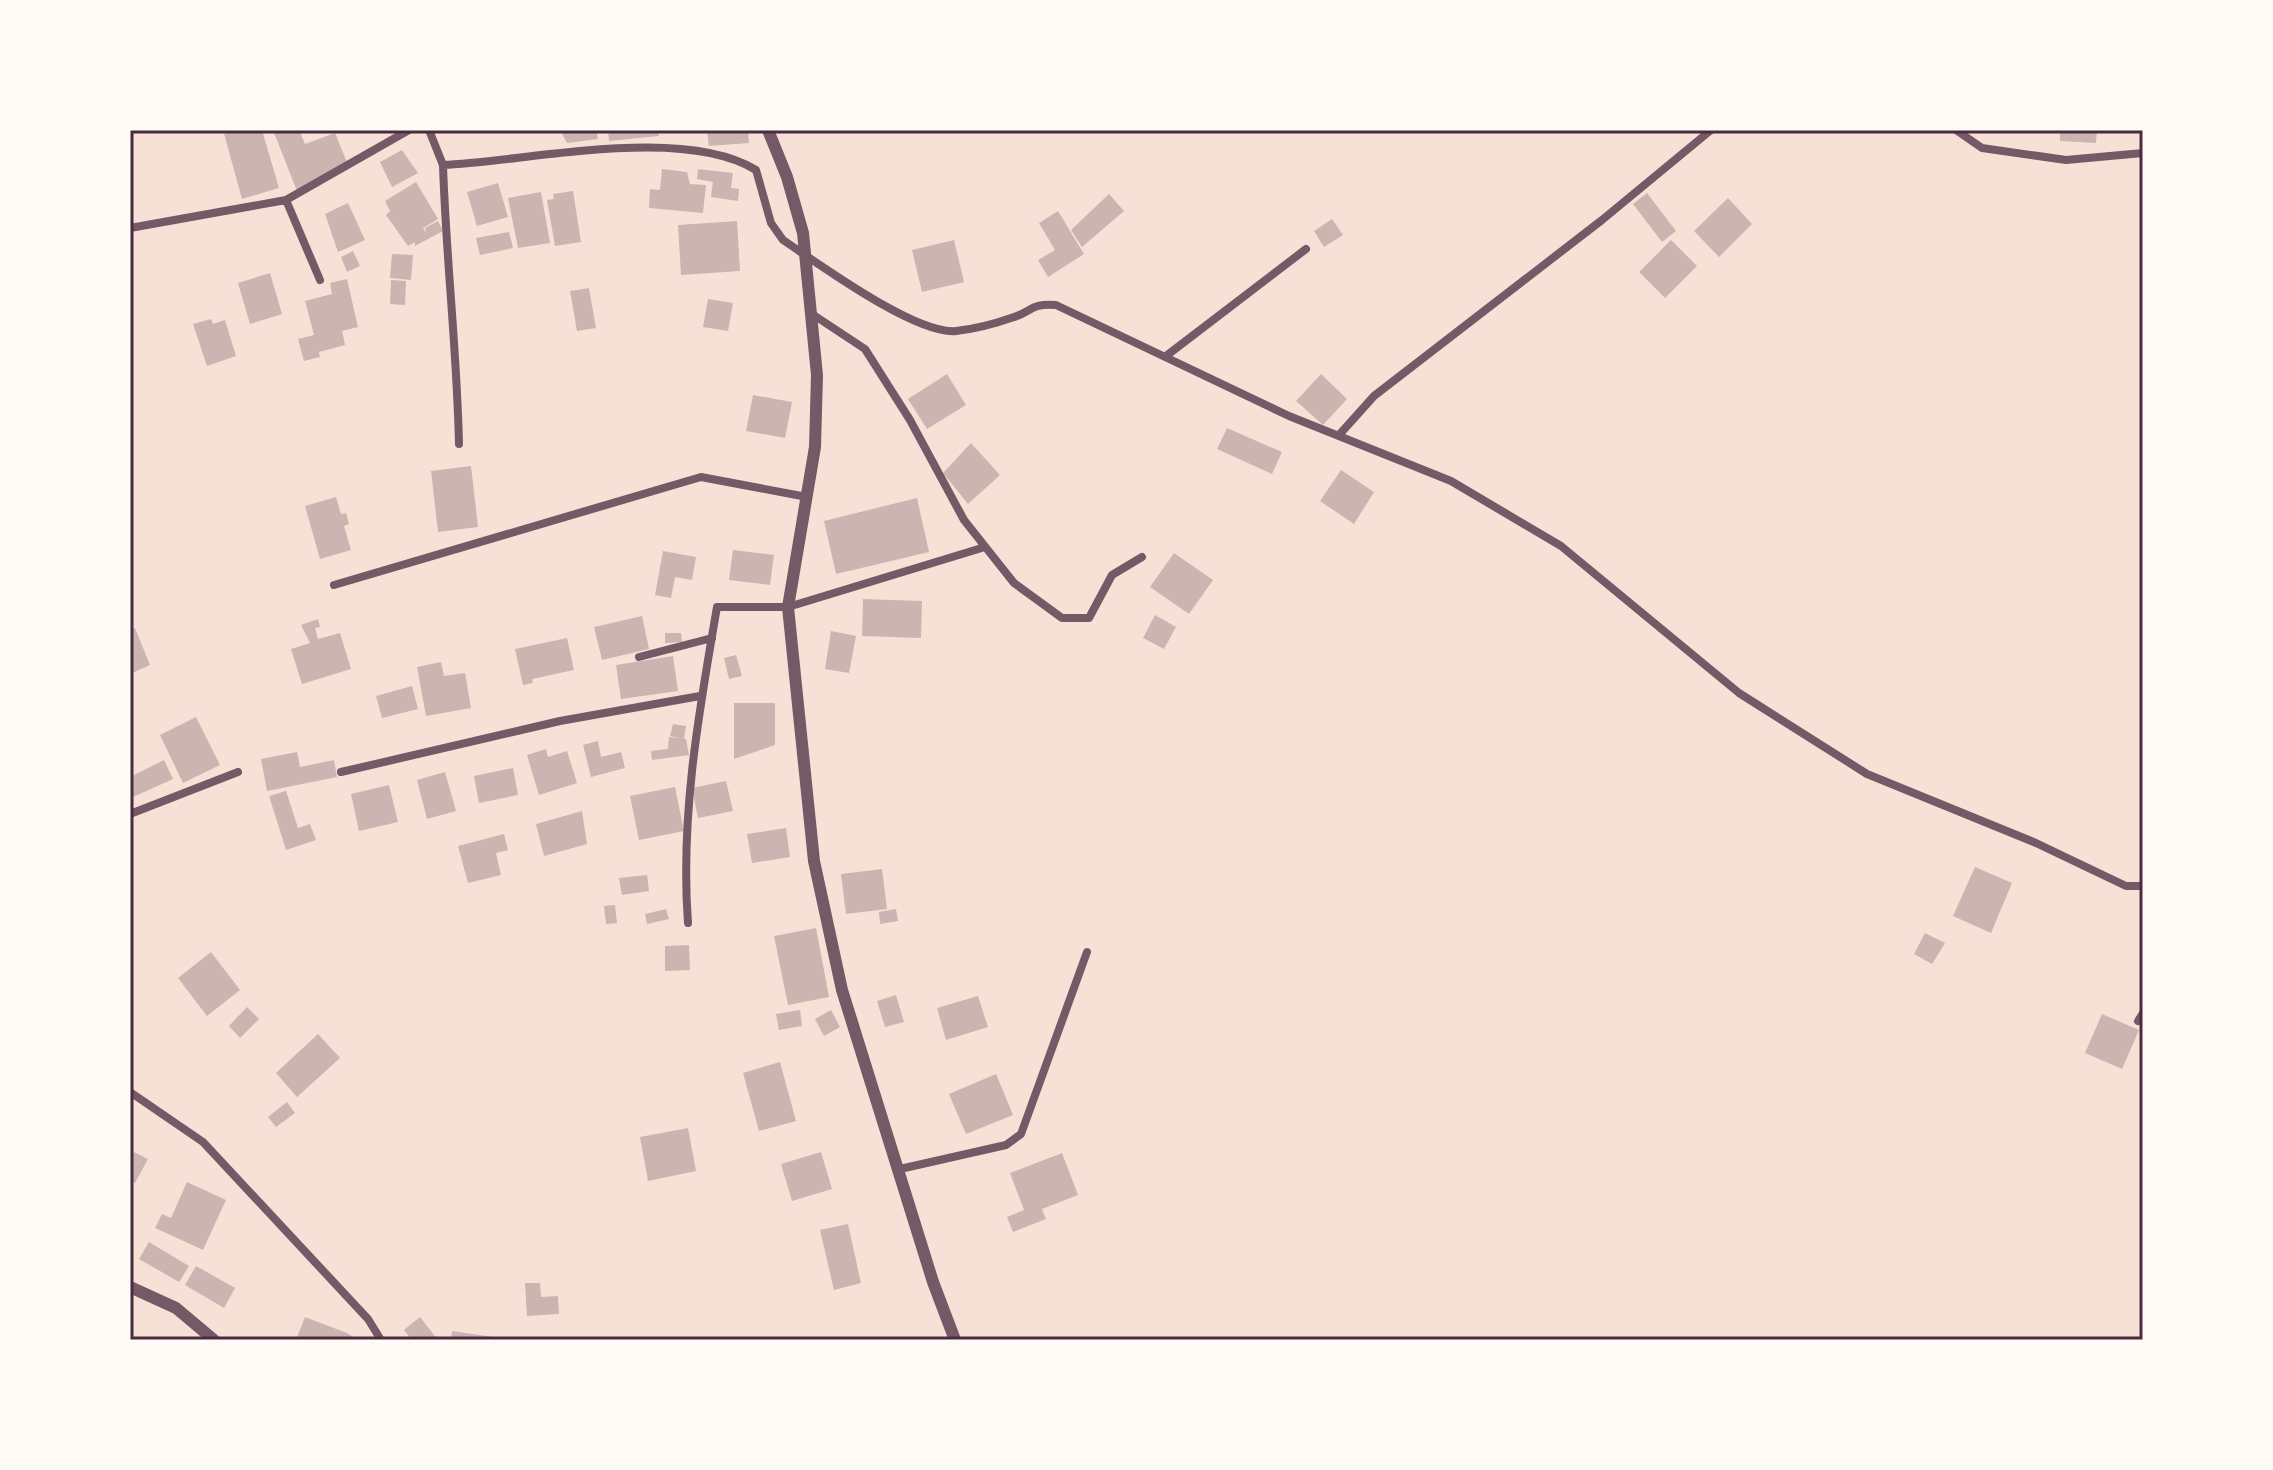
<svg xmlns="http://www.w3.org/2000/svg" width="2273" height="1470" font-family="Lato,sans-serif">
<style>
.building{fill:#ccb4b1}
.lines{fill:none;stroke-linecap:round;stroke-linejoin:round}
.minor{stroke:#755966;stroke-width:8}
.tertiary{stroke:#755966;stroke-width:12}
.neatline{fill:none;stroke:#4a2c40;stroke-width:3}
</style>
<rect width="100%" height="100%" fill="#f7e1d7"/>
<path class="building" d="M223,130H262L279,188L242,199Z
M273,130H299L305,144L335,133L348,165L297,191Z
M560,130H596L598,139L567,143Z
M608,130H658L659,136L609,141Z
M707,130H748L749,143L709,146Z
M2060,130H2097L2096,143L2060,141Z
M402,150L418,173L392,187L380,162Z
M662,169L687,172L690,184L706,185L703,213L649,208L650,189L660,190Z
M698,169L733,173L731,188L739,189L738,201L711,197L713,182L697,179Z
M416,182L438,219L423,228L427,234L425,228L438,221L443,231L415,246V242L408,246L386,215L390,211L385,201Z
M498,183L508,217L477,226L467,192Z
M573,191L581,242L555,246L547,200L554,199L553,194Z
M541,192L550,243L518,248L508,198Z
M1647,193L1676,231L1662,242L1633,204Z
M1109,194L1124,211L1082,247L1071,230Z
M1728,198L1752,224L1719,257L1694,231Z
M348,203L365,240L338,252L325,214Z
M1058,211L1084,254L1048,277L1038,260L1055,250L1039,223Z
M1332,219L1343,235L1324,247L1314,231Z
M737,221L740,271L681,275L678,225Z
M509,232L513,248L480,255L476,238Z
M954,240L964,282L922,292L912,250Z
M1671,240L1697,266L1665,298L1639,272Z
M353,251L360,266L347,272L341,257Z
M392,254L413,255L411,280L390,278Z
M270,273L282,314L250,324L238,283Z
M347,279L358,327L342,331L345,345L319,352L320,357L304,361L298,339L314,335L305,301L332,294L330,283Z
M391,280L406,281L405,305L390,304Z
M589,288L596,328L577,331L570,291Z
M708,299L733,303L728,331L703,327Z
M211,319L213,324L225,320L236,356L207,366L193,324Z
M947,374L966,405L927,429L908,399Z
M1321,374L1347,399L1323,425L1296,401Z
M753,395L792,402L785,438L746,431Z
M1227,428L1282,452L1272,474L1217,449Z
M971,443L1000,475L968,504L943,473Z
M471,466L478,527L438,532L431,471Z
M1341,470L1374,492L1354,524L1320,501Z
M336,497L341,514L346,513L349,524L344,526L351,550L320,559L305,506Z
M917,498L929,552L836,574L824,521Z
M733,550L774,555L770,585L729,580Z
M663,551L696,557L692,580L675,577L671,598L655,595Z
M1174,553L1213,580L1189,614L1150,587Z
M863,599L922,601L921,638L862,636Z
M1155,615L1176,627L1164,649L1143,638Z
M642,616L649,649L602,660L594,627Z
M318,619L320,627L315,628L318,639L340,633L351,669L302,684L291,649L310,643L301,625Z
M135,628L150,665L130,674V630Z
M831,631L856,636L849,673L825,669Z
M665,633H681L682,642L665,643Z
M567,638L574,670L532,679L533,683L523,685L515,649Z
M736,655L742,676L729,679L724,658Z
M673,656L678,691L621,699L616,665Z
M441,662L444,676L465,673L471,708L426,716L417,667Z
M412,686L418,709L382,718L376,696Z
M734,703H775V745L734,759Z
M196,717L220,765L183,783L160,735Z
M673,724L686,726L684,739L670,736Z
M669,737L686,739L689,755L652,760L651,751L668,749Z
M598,741L601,757L621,752L625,768L591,777L583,745Z
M546,749L548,757L567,751L577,783L539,795L527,755Z
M297,752L300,767L334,760L337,777L267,791L261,759Z
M164,760L173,779L133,797L130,777Z
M513,768L518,795L479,803L474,776Z
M445,772L456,811L427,819L417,780Z
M726,781L733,811L698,818L692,788Z
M389,785L398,822L359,831L351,794Z
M675,787L684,831L639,840L630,796Z
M286,791L298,828L310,824L316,840L286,850L269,796Z
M582,811L587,844L544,856L536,824Z
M786,828L790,857L752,863L747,834Z
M504,834L508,850L496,853L501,875L468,883L458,846Z
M1975,867L2012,883L1991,933L1953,916Z
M882,869L887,909L846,914L841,874Z
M647,875L649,891L622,895L619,878Z
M615,905L617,923L606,924L604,906Z
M666,909L669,919L647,924L645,914Z
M896,909L898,921L880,924L879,912Z
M816,928L829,997L788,1005L774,936Z
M1925,933L1945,943L1932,964L1914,954Z
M689,945L690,970L665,971V946Z
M211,952L240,990L207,1016L178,978Z
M896,995L904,1022L885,1027L877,1001Z
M978,996L988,1027L946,1040L937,1008Z
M247,1007L259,1019L240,1038L229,1026Z
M800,1010L802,1026L779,1030L776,1014Z
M831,1010L840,1027L824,1036L815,1019Z
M2102,1014L2139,1030L2122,1069L2085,1053Z
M318,1034L340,1058L297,1097L276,1073Z
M780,1062L796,1121L759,1131L743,1073Z
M996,1074L1013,1115L966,1134L949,1094Z
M287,1102L295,1113L276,1127L268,1117Z
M688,1128L696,1171L648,1181L640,1137Z
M134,1152L148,1159L135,1183L130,1181V1160Z
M821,1152L832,1189L792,1201L781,1164Z
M1062,1153L1078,1195L1042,1209L1046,1219L1013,1232L1007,1217L1024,1210L1010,1173Z
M187,1182L226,1200L203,1250L155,1228L162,1214L171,1218Z
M848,1224L861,1283L834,1290L820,1230Z
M149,1242L189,1266L179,1282L139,1259Z
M196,1266L235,1288L224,1308L185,1285Z
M525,1283H540L541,1297L558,1296L559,1314L527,1316Z
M305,1317L347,1333L358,1340H296Z
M420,1317L438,1340H412L404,1330Z
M452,1331L500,1338V1340H451Z"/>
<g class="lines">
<path class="minor" d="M429,130L443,165C529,161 682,125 756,170L771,223L783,240C819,264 916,335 956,331C974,329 994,324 1011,318C1033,312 1029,303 1056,305L1289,416L1451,481L1561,546L1739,693L1867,774L2036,843L2126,886H2143
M1956,130L1982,148L2066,160L2143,153
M443,165C446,258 457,351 459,444
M286,200L320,280
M130,228L286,200L409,130
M812,314L865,349L910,420L964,520L1014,583L1062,618H1089L1112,575L1142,557
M1166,356L1306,249
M1339,435L1374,396L1602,220L1711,130
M334,585L701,477L807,497
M639,657L712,638
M341,772L560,721L700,696
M130,814L238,772
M688,923C680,817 699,711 717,607H788L985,547
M2138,1021L2143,1013
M130,1092L203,1142L368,1319L381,1340
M900,1169L1006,1145L1021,1134L1087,952"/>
<path class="tertiary" d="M768,130L787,177L803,233L817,375L815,447L788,607L814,861L842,990L933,1282L955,1340
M130,1287L176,1308L214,1340"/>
</g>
<rect width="2273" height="1470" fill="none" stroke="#fffaf5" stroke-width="264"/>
<rect x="132" y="132" width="2009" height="1206" class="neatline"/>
</svg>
